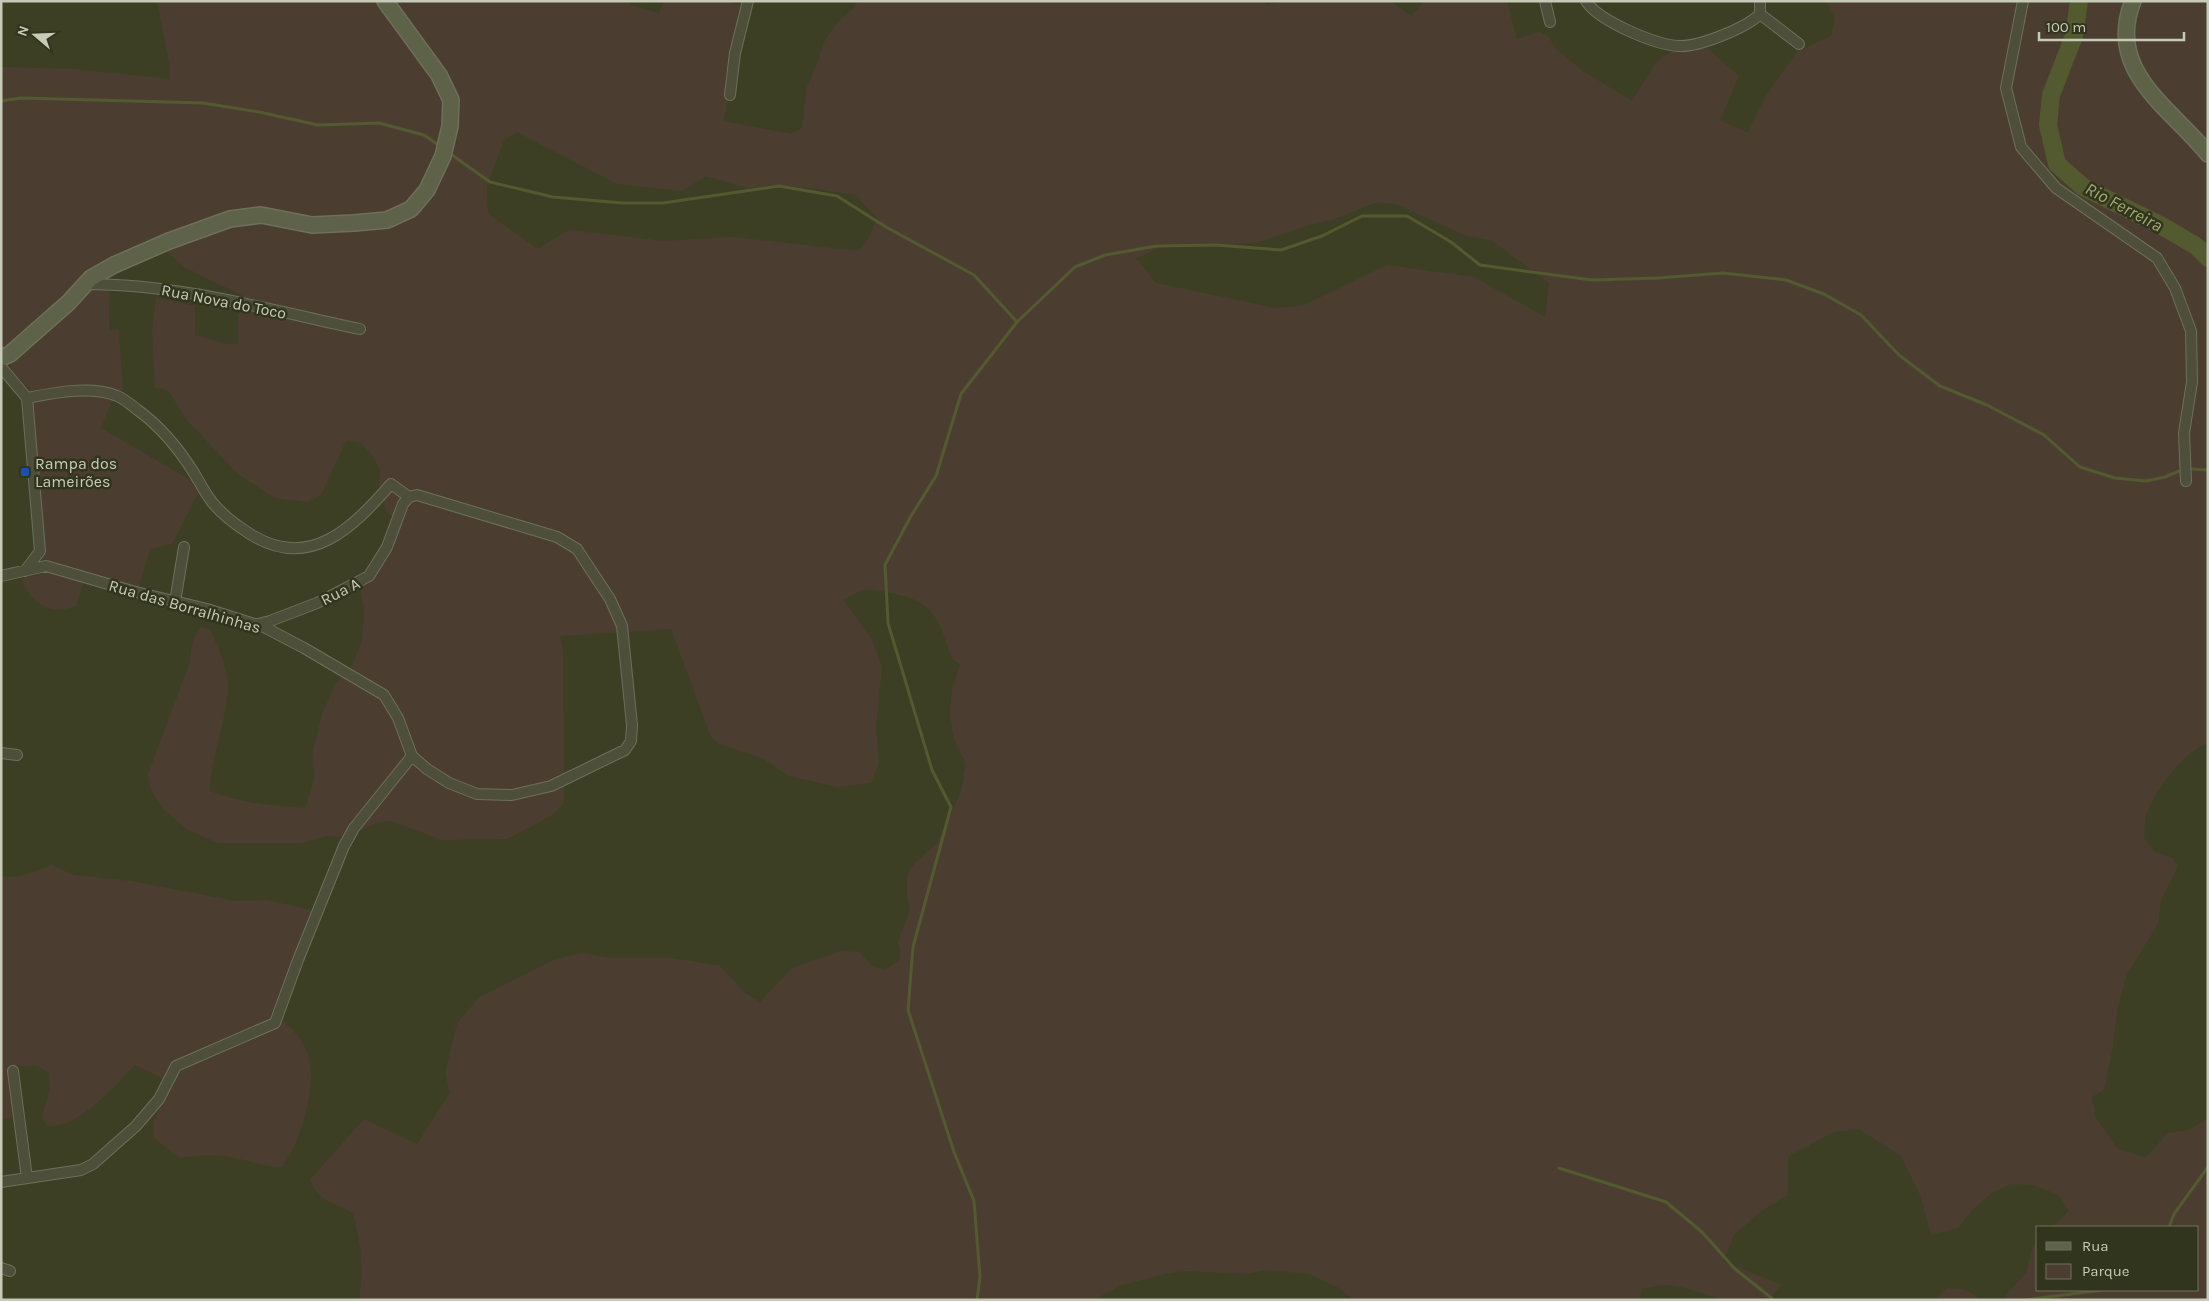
<svg xmlns="http://www.w3.org/2000/svg" width="2209" height="1301" font-family="Karla,sans-serif">
<style>
.green{fill:#4b3e31;fill-rule:evenodd}
.lines{fill:none;stroke-linecap:round;stroke-linejoin:round}
.stream{stroke:#545a2f;stroke-width:3}
.river{stroke:#545a2f;stroke-width:18}
.street-casing{stroke:#6d705a;stroke-width:12}
.secondary-casing{stroke:#6d705a;stroke-width:18}
.street{stroke:#4d4f3a;stroke-width:10}
.secondary{stroke:#5e6248;stroke-width:15}
.transit-dot{fill:#1a4fb4;stroke:#32351e;stroke-width:2}
.labels{text-anchor:middle;stroke-width:5;stroke-linejoin:round;paint-order:stroke}
.street-label{font-size:16px;fill:#c7cab6;stroke:#32351e}
.poi-label{font-size:16px;fill:#c7cab6;stroke:#32351e;text-anchor:start}
.water-label{font-size:18px;font-style:italic;fill:#a2a870;stroke:#32351e}
</style>
<rect width="100%" height="100%" fill="#3d3f25"/>
<path class="green" d="M157,1H630V5L659,13L664,1H726L745,7L737,25L729,52L732,73L724,121L791,134L802,128L807,87L816,67L824,42L837,23L854,8L857,1H1265L1266,5L1283,1H1390L1411,16L1425,1H1507L1517,39L1539,32L1548,36L1557,50L1583,71L1632,101L1657,61L1671,52L1706,47L1739,76L1720,120L1748,133L1764,99L1797,52L1831,36L1835,20L1827,1H2208V744C2186,747 2152,795 2146,815C2144,822 2145,831 2144,838L2155,852L2172,858L2178,866L2161,901L2158,924L2127,974L2117,1010L2113,1047L2104,1090L2092,1097L2096,1118L2117,1148L2145,1158L2168,1133L2190,1130L2208,1118V1300H2007L2005,1296L2026,1273L2033,1246L2038,1241V1290H2198V1227H2052L2069,1211L2059,1195L2033,1185L2011,1184L1992,1193L1972,1210L1958,1228L1931,1235L1921,1197L1901,1156L1859,1129L1833,1132L1788,1157V1195L1760,1212L1734,1235L1723,1261L1782,1285L1767,1300C1753,1300 1735,1301 1721,1299C1690,1291 1675,1279 1642,1289L1639,1300H1354L1339,1288L1309,1274L1266,1270L1246,1274L1185,1271L1165,1274L1122,1285L1094,1300H359C364,1269 361,1243 353,1213C334,1201 319,1203 310,1180L364,1119L417,1144L450,1093L445,1073L457,1024L479,997L554,960L581,953L610,958H673L720,966L746,994L760,1002L792,968L841,951L859,952L872,966L885,970L901,959L898,942L910,911L907,894V875L914,864L938,842L962,789L966,764L954,739L950,714L952,691L960,664L953,660C938,620 937,601 890,593C865,588 865,588 843,600L872,640L882,666L876,728L879,763L871,783L838,787L789,776L762,758L719,744L711,737L671,629L560,636L563,651L564,803L551,816L507,839L442,840L391,821L376,823L349,837L326,836L302,843H218L186,829L163,809L151,790L148,774L189,665L193,640L201,627L210,629C216,644 225,661 227,677C232,707 210,756 210,791C241,803 272,806 305,808L315,777L312,756L322,714L336,683L351,668L362,641L364,610L360,585C382,572 391,549 400,526L387,511L379,488L380,469L372,455L361,443L346,441L321,495L308,502L275,498L238,474L186,419L169,391L155,387L152,333L156,298L195,306V335L226,344H238V313L243,296L184,267L166,251L165,239L110,262L109,330H119L123,390L111,403L101,428L190,480L198,493L172,544L150,549L138,590L85,576L76,606C52,616 29,604 22,579L43,574L30,389L14,374L2,349L1,67L74,69L170,79L169,62ZM517,132L617,184L682,191L706,176L748,188L775,185L804,187L856,195L877,218L868,240L859,251L733,237L664,241L569,230L538,249L488,214L487,186L504,140ZM1377,202L1399,205L1466,236L1491,240L1549,283L1545,317L1474,277L1387,265L1302,306L1275,308L1156,283L1136,258L1166,245L1257,243L1309,225L1332,220Z
M51,865L74,875L131,881L235,901L267,900L316,911L299,940L298,957L281,1020C293,1029 301,1038 307,1052C319,1082 301,1142 282,1167C262,1167 245,1159 225,1156C210,1154 194,1156 179,1158L153,1137L154,1122L168,1086L164,1079L135,1065C114,1086 80,1128 48,1126L42,1118L50,1089L48,1072L37,1066H18L9,1085L12,1117L1,1120V876C19,879 35,872 51,865Z
M1947,1288L1965,1290L1983,1300H1935Z"/>
<g class="lines">
<path class="stream" d="M1,101L21,98L203,103L259,112L318,125L379,123L424,135L437,144
M452,155L490,182L553,197L622,203H663L779,186L837,196L886,227L974,275L1017,322L1075,267L1105,255L1157,246L1216,245L1281,250L1322,236L1362,216H1407L1451,242L1480,265L1592,280L1658,278L1723,273L1786,280L1824,294L1861,315L1899,355L1940,386L1987,405L2044,435L2080,467L2115,478L2146,481L2165,477L2179,471
M2191,469L2208,470
M1559,1168L1666,1202L1702,1232L1735,1269L1774,1300
M2169,1227L2174,1214L2208,1167
M977,1300L980,1277L974,1201L954,1152L908,1010L913,947L951,807L932,770L888,623L885,565L911,516L936,476L961,394L1017,322
M2025,1300L2103,1290"/>
<path class="river" d="M2079,1L2074,36L2051,95L2048,125L2057,164L2083,187L2162,226L2196,246L2208,258"/>
<defs>
<path id="street" d="M1545,1L1550,22
M1586,1C1598,21 1656,45 1679,46C1699,47 1746,28 1760,14
M2023,1L2006,88L2021,147L2056,188L2157,258L2175,288L2191,331L2192,382L2184,433L2186,481
M1760,14L1799,44
M1760,14V1
M730,95L735,53L748,1
M86,284C179,284 270,310 360,329
M1,367L27,398L40,551L25,571
M27,398C53,393 91,385 117,396C125,399 132,406 139,411C162,428 179,449 194,473C200,483 205,493 212,502C223,516 236,525 250,534C310,572 353,527 391,484L409,497
M1,576L46,566L132,591L207,609L264,627L304,648L384,695L398,718L412,756L427,769L449,783L477,794L512,795L551,786L625,750L631,741L632,725L622,626L610,599L577,549L557,537L417,495L409,497
M175,602L184,547
M255,625L270,621L317,603L369,576L387,547L403,504L409,497
M1,753L17,755
M13,1071L27,1178
M1,1182L81,1170L93,1164L136,1126L159,1099L176,1066L275,1023L298,960L344,846L354,828L412,756
M1,1268L10,1271"/>
<path id="secondary" d="M2133,1C2105,71 2170,107 2208,154
M1,358L10,354L68,303L91,278L114,265L169,241L230,219L261,215L312,225L354,223L387,220L411,209L427,190L443,156L450,126L451,100L439,75L385,1"/>
</defs>
<use href="#street" class="street-casing"/>
<use href="#secondary" class="secondary-casing"/>
<use href="#street" class="street"/>
<use href="#secondary" class="secondary"/>
</g>
<rect class="transit-dot" x="20" y="467" width="10" height="10" rx="2.5"/>
<g class="labels">
<g class="street-label">
<text transform="translate(224 301) rotate(11)" y="6">Rua Nova do Toco</text>
<text transform="translate(340 591) rotate(-27)" y="6">Rua A</text>
<text transform="translate(185 606) rotate(16)" y="6">Rua das Borralhinhas</text>
</g>
<g class="poi-label">
<text x="35" y="469">Rampa dos<tspan x="35" dy="18">Lameirões</tspan></text>
</g>
<g class="water-label">
<text transform="translate(2124 207) rotate(28)" y="6">Rio Ferreira</text>
</g>
</g>
<rect width="2209" height="1301" fill="none" stroke="#c7cab6" stroke-width="5"/>
<rect x="2036" y="1226" width="162" height="65" fill="#32351e" stroke="#6e715b"/>
<rect x="2046" y="1242" width="25" height="8" fill="#5e6248" stroke="#6e715b"/>
<text x="2082" y="1251" font-size="15" fill="#c7cab6">Rua</text>
<rect x="2046" y="1264" width="25" height="15" fill="#4b3e31" stroke="#6e715b"/>
<text x="2082" y="1276" font-size="15" fill="#c7cab6">Parque</text>
<g transform="translate(35 35) rotate(289)" stroke="#32351e" stroke-width="4" paint-order="stroke">
<path d="M0-4L9 19L0 12L-9 19Z" fill="#c7cab6"/>
<text y="-8" font-size="14" font-weight="bold" text-anchor="middle" fill="#c7cab6">N</text>
</g>
<path d="M2039 32v8h145v-8" fill="none" stroke="#c7cab6" stroke-width="2.5"/>
<text x="2046" y="32" font-size="15" fill="#c7cab6" stroke="#32351e" stroke-width="4" paint-order="stroke">100 m</text>
</svg>
